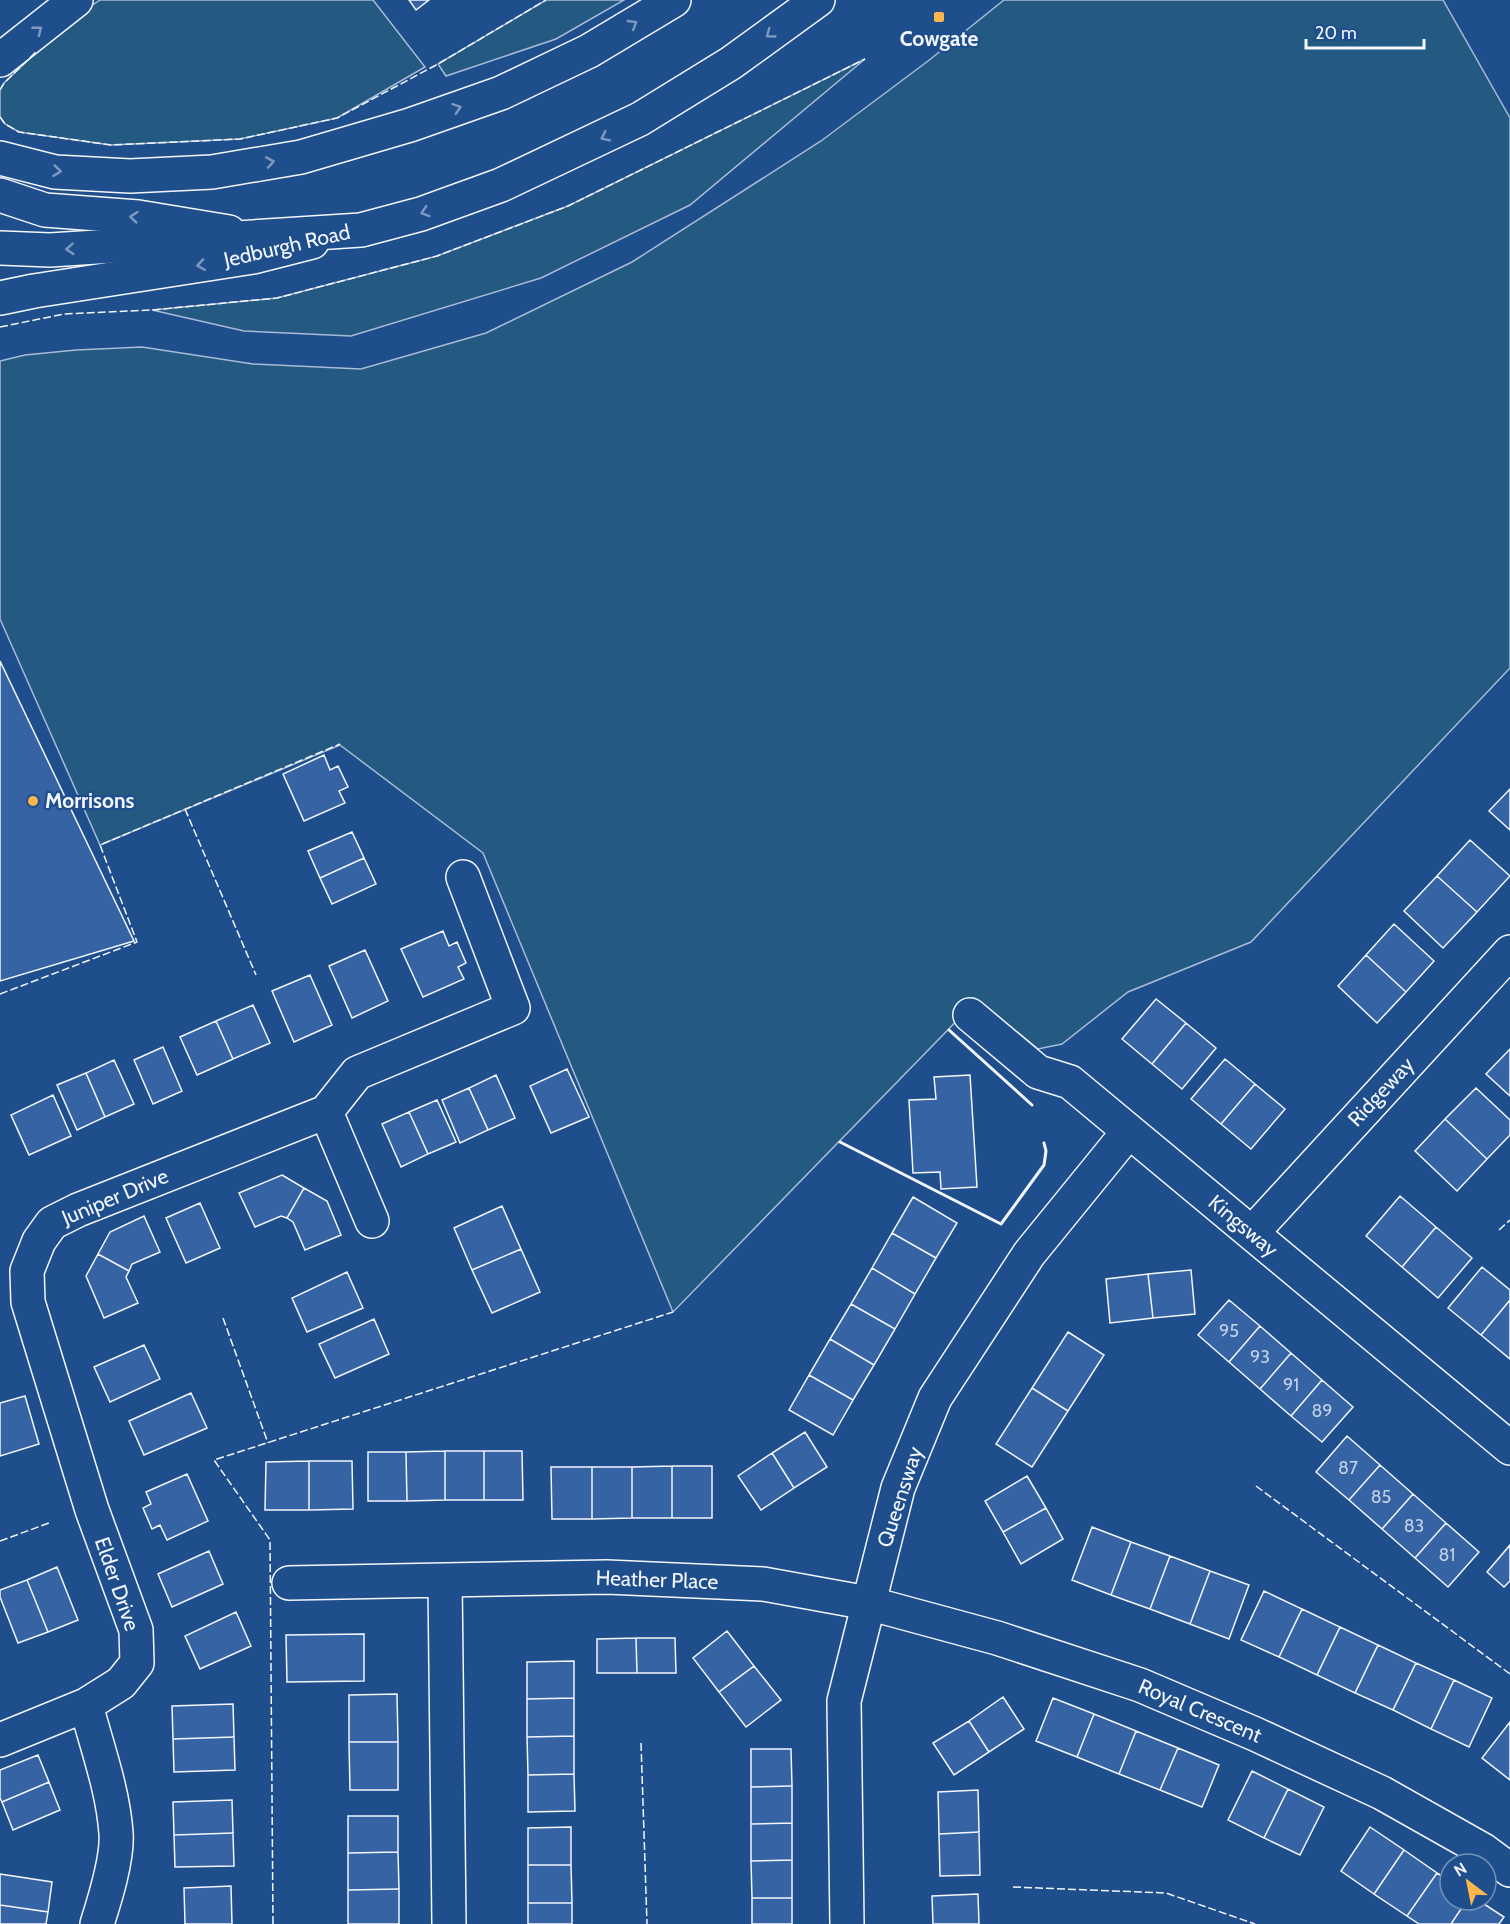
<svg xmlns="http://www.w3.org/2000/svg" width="1510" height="1924" font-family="Cabin,sans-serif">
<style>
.green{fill:#245a82;stroke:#a8bbd7;stroke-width:1.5}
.building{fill:#3563a3;stroke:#f2f6ff;stroke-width:1.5}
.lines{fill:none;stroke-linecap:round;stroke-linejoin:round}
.minor-casing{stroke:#f2f6ff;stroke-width:36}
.major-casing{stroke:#f2f6ff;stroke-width:36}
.highway-casing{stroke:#f2f6ff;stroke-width:36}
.minor{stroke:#1f4e8c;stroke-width:33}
.major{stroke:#1f4e8c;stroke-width:33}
.highway{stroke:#1f4e8c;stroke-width:33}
.fence{stroke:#f2f6ff;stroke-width:1.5;stroke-dasharray:8 3;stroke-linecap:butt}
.wall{stroke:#f2f6ff;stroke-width:3}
.oneway{stroke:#7e9ac0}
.poi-dot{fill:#ffb74d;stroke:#1f4e8c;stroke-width:2}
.labels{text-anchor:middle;stroke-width:4.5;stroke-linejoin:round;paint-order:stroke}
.number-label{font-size:18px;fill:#c3d1e8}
.poi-label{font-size:21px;font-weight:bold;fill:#f2f6ff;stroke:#1f4e8c}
.street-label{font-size:21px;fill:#f2f6ff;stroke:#1f4e8c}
</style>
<rect width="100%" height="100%" fill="#1f4e8c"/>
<path class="green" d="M100,0H373L425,67L337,118L240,139L111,145L19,132L5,124L0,117V90L4,83L69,21Z
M546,0H624L556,39L446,76L438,64Z
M1004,0H1443L1510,118V668L1251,942L1128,992L1062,1044L1038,1049L977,1000L673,1312L483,853L340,745L100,845L0,619V361L25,355L76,350L142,347L253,364L361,369L486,333L632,262L821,141L928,61Z
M865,59L690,205L541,278L351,336L244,331L152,310L277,298L437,256L568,206Z"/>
<path class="building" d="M409,0H429L416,10Z
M0,661L134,941L0,981Z
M324,755L330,770L338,766L348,787L339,791L345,803L304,821L283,774Z
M1510,789V830L1489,811Z
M352,832L364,858L320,878L308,851Z
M1470,840L1510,876L1477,912L1437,876Z
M364,858L376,884L332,904L320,878Z
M1437,876L1477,912L1443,948L1404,911Z
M1394,924L1434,961L1406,992L1366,955Z
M443,931L449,946L457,942L466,963L458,967L464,979L423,997L401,949Z
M365,950L388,1001L352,1018L329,966Z
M1366,955L1406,992L1377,1023L1338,986Z
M310,975L332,1025L294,1042L272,991Z
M1156,999L1186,1023L1152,1064L1122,1039Z
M253,1005L270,1043L233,1059L216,1021Z
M216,1021L233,1059L197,1075L180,1037Z
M1186,1023L1216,1048L1182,1089L1152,1064Z
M163,1047L182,1091L153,1104L134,1060Z
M1510,1049V1096L1486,1074Z
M1225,1059L1255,1084L1221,1124L1191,1099Z
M114,1060L134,1104L105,1117L86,1073Z
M567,1069L589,1117L551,1133L530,1086Z
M86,1073L105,1117L77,1130L57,1085Z
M496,1075L515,1118L488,1130L469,1088Z
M970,1075L977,1187L941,1189L940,1172L913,1173L909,1100L936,1099L934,1077Z
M1255,1084L1285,1109L1251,1149L1221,1124Z
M469,1088L488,1130L460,1143L442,1100Z
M1476,1088L1510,1120V1135L1487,1159L1445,1119Z
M53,1095L71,1136L29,1155L11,1115Z
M437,1100L456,1142L428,1154L409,1112Z
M409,1112L428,1154L401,1167L382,1124Z
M1445,1119L1487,1159L1457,1191L1415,1151Z
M282,1175L304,1188L287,1218L281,1216L255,1227L239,1193Z
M304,1188L327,1201L341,1235L305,1250L293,1222L287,1218Z
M1400,1196L1436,1227L1402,1267L1366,1236Z
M913,1197L957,1223L936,1258L892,1233Z
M200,1203L220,1248L186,1263L166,1218Z
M502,1206L521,1249L472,1270L454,1228Z
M144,1216L160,1252L132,1264L129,1271L98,1254L110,1232Z
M1436,1227L1472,1258L1438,1298L1402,1267Z
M892,1233L936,1258L915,1294L872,1268Z
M521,1249L540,1292L492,1313L472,1270Z
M98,1254L129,1271L126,1277L138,1303L104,1318L86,1276Z
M1482,1267L1510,1290V1300L1481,1335L1448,1308Z
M872,1268L915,1294L895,1329L851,1304Z
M1191,1270L1195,1314L1153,1318L1148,1274Z
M347,1272L363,1308L307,1332L292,1298Z
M1148,1274L1153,1318L1110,1323L1106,1279Z
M1229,1300L1260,1326L1229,1362L1198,1335Z
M1510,1300V1359L1481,1335Z
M851,1304L895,1329L874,1365L830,1339Z
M374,1319L389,1354L335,1378L319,1344Z
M1260,1326L1291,1353L1260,1389L1229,1362Z
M1068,1332L1104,1355L1068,1411L1032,1388Z
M830,1339L874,1365L853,1400L809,1375Z
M144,1345L160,1379L110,1402L94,1367Z
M1291,1353L1322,1380L1291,1416L1260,1389Z
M809,1375L853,1400L833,1435L789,1410Z
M1322,1380L1353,1407L1322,1442L1291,1416Z
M1032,1388L1068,1411L1032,1467L996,1444Z
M191,1393L207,1428L144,1455L129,1421Z
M25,1396L39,1444L0,1456V1403Z
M805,1432L827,1467L794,1488L772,1453Z
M1347,1436L1380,1465L1349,1500L1316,1472Z
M445,1451V1500L407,1501L406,1452Z
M445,1451H484V1500H445Z
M484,1451H522L523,1500H484Z
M368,1452H406L407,1501H368Z
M772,1453L794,1488L761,1510L738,1476Z
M309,1461H352L353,1509L309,1510Z
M309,1461V1510H265L266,1462Z
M1380,1465L1413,1494L1382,1529L1349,1500Z
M672,1466H712V1518H672Z
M672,1466V1518H632V1467Z
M551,1467H592V1519H552Z
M592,1467H632V1518L592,1519Z
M187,1474L208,1521L167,1540L160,1525L152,1529L143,1508L151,1504L146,1492Z
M1027,1476L1046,1508L1003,1532L985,1501Z
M1413,1494L1446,1523L1415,1558L1382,1529Z
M1046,1508L1063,1539L1021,1564L1003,1532Z
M1446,1523L1479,1552L1448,1587L1415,1558Z
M1092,1527L1131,1542L1111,1595L1072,1580Z
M1131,1542L1170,1556L1150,1609L1111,1595Z
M1510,1545V1581L1504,1587L1487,1572Z
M209,1551L223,1584L172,1607L158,1574Z
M1170,1556L1210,1571L1190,1624L1150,1609Z
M57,1567L78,1620L48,1632L27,1580Z
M1210,1571L1249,1585L1229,1639L1190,1624Z
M27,1580L48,1632L18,1643L0,1597V1590Z
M1264,1591L1302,1609L1279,1657L1241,1640Z
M1302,1609L1340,1627L1317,1675L1279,1657Z
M236,1612L251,1646L200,1669L185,1636Z
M1340,1627L1378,1645L1355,1693L1317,1675Z
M727,1631L754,1666L719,1692L693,1658Z
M364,1634V1681L287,1682L286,1635Z
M636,1638L637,1673H597V1639Z
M636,1638H675L676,1673H637Z
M1378,1645L1416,1663L1393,1710L1355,1693Z
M574,1661V1698L527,1699V1662Z
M1416,1663L1454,1680L1431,1729L1393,1710Z
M754,1666L781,1700L746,1727L719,1692Z
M1454,1680L1492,1698L1469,1747L1431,1729Z
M397,1694L398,1742H349V1695Z
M1003,1697L1024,1729L989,1752L969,1721Z
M574,1698V1736L527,1737V1699Z
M1053,1698L1094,1714L1077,1757L1036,1741Z
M233,1704L234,1737L173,1739L172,1706Z
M1094,1714L1136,1731L1119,1774L1077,1757Z
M969,1721L989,1752L954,1775L933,1743Z
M1510,1722V1780L1482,1758Z
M1136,1731L1178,1748L1160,1790L1119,1774Z
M574,1736V1774L528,1775L527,1737Z
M234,1737L235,1770L174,1772L173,1739Z
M349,1742H398V1790H350Z
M1178,1748L1219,1765L1202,1807L1160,1790Z
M751,1749H791L792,1786L751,1787Z
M38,1755L49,1782L2,1802L0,1798V1770Z
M1252,1771L1288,1789L1264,1838L1228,1820Z
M574,1774L575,1811L528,1812V1775Z
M49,1782L60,1810L13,1830L2,1802Z
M792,1786V1823L751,1824V1787Z
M1288,1789L1324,1807L1300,1855L1264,1838Z
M978,1790L979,1832L939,1834L938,1792Z
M232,1800L233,1833L174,1835L173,1802Z
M348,1816H398V1852L348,1853Z
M792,1823V1860L751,1861V1824Z
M571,1827V1865H528V1828Z
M1370,1827L1404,1850L1374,1894L1341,1871Z
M979,1832L980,1875L940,1876L939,1834Z
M233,1833L234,1866L175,1867L174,1835Z
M1404,1850L1437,1873L1407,1916L1374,1894Z
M398,1852L399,1889L348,1890V1853Z
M792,1860V1898H752L751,1861Z
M528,1865H571L572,1903H528Z
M1437,1873L1450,1881V1900H1467L1451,1924H1419L1407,1916Z
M0,1874L52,1882L48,1912L0,1905Z
M231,1886L232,1924H185L184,1888Z
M399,1889V1924H348V1890Z
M978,1894L979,1924H933L932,1896Z
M752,1898H792V1924H752Z
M1467,1900H1478L1504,1917L1499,1924H1451Z
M528,1903H572V1924H528Z
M0,1905L48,1912L46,1924H0Z"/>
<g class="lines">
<defs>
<path id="minor" d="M0,60L76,0
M0,195L45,210L138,217L229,232
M970,1015L1038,1072L1070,1082L1510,1448
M326,1112L372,1221
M1252,1233L1510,952
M289,1583L445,1580
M0,1740L86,1705
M97,1924C105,1899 118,1858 116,1833C113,1790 97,1747 86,1705L121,1683L137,1663L136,1630L92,1510L28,1302L27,1271L39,1241L52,1223L78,1210L326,1112L357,1073L513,1008L463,877
M449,1924L445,1580L607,1577L763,1584L868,1603L997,1638L1140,1685L1255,1734L1382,1793L1483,1850L1510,1870
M847,1924L844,1701L898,1488L935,1398L1029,1254L1129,1131"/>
<path id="major" d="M0,298L34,291L253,257L312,242"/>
<path id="highway" d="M0,158L55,172L130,176L212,172L301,157L410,125L501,93L589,51L674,0
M0,248L50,250L361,230L421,214L501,185L640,119L731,63L818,0"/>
</defs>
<use href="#minor" class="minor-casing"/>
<use href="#major" class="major-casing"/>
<use href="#highway" class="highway-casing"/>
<use href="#minor" class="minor"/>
<use href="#major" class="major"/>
<use href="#highway" class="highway"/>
<path class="fence" d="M0,90L4,83L37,51
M0,117L5,124L19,132L111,145L240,139L337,118L438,64L546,0
M0,327L64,314L152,310L277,298L437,256L568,206L865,59
M185,809L256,975
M0,994L137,942L100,845L340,744
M1499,1230L1510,1220
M223,1318L268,1443
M1256,1486L1510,1674
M0,1541L49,1523
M641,1743L647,1924
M1013,1887L1166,1893L1255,1924
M273,1924L270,1540L214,1460L673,1312"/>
<path class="wall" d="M949,1030L1032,1105
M840,1142L1001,1224L1044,1165L1046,1151L1044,1143"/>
</g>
<defs><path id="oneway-chevron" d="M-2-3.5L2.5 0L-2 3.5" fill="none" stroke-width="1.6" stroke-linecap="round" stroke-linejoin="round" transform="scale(1.5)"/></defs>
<g class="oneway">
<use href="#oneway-chevron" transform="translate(633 24) rotate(-31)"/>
<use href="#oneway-chevron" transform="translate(38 30) rotate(-38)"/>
<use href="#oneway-chevron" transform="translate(770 34) rotate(144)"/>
<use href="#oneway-chevron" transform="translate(457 108) rotate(-19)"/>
<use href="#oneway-chevron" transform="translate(605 137) rotate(154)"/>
<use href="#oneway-chevron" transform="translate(270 162) rotate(-10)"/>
<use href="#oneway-chevron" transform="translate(57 171) rotate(7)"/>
<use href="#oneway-chevron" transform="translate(425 212) rotate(162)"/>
<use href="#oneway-chevron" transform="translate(134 217) rotate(-174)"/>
<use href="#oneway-chevron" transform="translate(70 249) rotate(176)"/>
<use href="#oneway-chevron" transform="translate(201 265) rotate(171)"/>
</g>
<g class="poi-dot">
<rect x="933" y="11" width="12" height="12" rx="3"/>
<circle cx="33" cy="801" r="6"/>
</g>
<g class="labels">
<g class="number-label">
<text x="1229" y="1337">95</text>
<text x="1260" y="1363">93</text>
<text x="1291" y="1391">91</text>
<text x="1322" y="1417">89</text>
<text x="1348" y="1474">87</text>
<text x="1381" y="1503">85</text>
<text x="1414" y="1532">83</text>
<text x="1447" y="1561">81</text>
</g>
<g class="poi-label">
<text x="939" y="46">Cowgate</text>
<text x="45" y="808" text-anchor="start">Morrisons</text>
</g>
<g class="street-label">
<text transform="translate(287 246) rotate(-13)" y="7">Jedburgh Road</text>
<text transform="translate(1381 1092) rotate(-47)" y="7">Ridgeway</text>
<text transform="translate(115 1197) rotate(-23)" y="7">Juniper Drive</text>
<text transform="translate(1243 1226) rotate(40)" y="7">Kingsway</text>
<text transform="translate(900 1497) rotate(-72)" y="7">Queensway</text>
<text transform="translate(657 1580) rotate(2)" y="7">Heather Place</text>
<text transform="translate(117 1584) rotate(71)" y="7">Elder Drive</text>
<text transform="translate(1200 1711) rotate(23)" y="7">Royal Crescent</text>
</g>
</g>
<g transform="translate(1468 1882) rotate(328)"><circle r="28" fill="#1f4e8c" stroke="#7391ba" stroke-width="1.5"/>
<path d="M0-4.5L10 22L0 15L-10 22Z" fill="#ffb74d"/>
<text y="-9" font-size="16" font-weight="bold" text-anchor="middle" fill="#f2f6ff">N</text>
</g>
<path d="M1306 39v9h118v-9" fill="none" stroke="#f2f6ff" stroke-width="3"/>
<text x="1315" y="39" font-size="18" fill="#f2f6ff" stroke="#1f4e8c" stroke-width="4.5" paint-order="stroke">20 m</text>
</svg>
